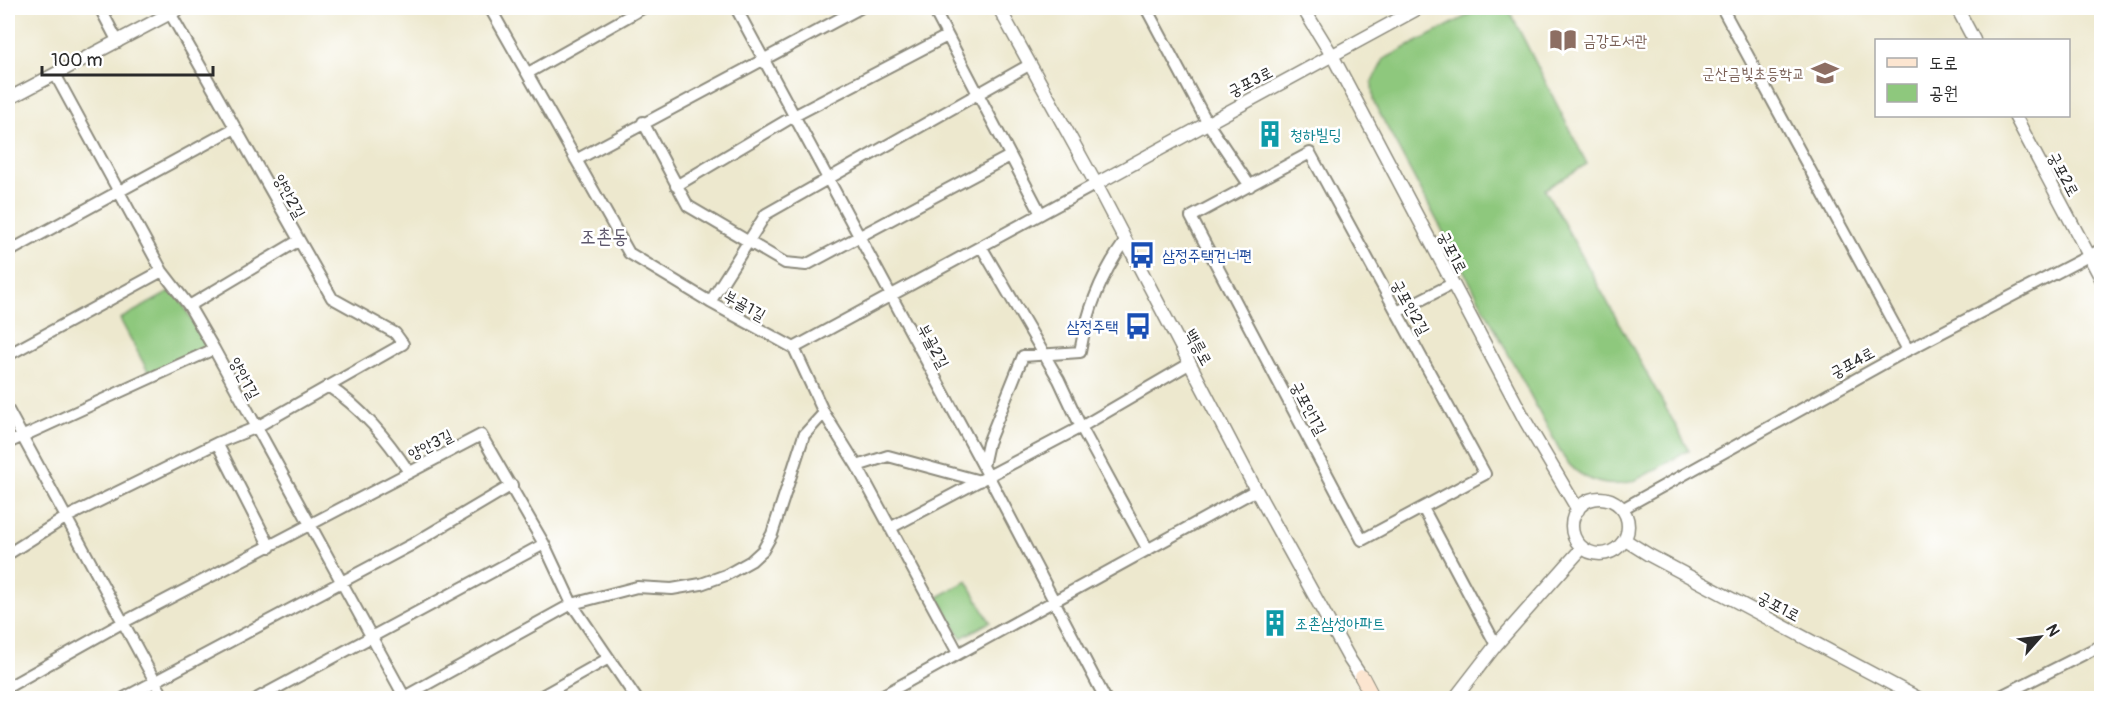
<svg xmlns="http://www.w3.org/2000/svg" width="2109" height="706" font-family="Pangolin,'Poor Story',sans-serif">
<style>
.green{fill:#8ec87d;stroke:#5c7a54;stroke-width:1.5}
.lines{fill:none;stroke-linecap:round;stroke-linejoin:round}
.minor-casing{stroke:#8c8a7c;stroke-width:14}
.tertiary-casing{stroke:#8c8a7c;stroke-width:15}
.secondary-casing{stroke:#8c8a7c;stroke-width:16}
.minor{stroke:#fff;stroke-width:10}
.tertiary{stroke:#fff;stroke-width:12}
.secondary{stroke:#fce5d0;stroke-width:14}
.labels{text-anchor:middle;stroke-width:5;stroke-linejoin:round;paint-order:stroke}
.education-label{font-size:16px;fill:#785e54;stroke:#fff;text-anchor:start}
.street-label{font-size:16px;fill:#2b2b2b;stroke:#fff}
.culture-label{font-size:16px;fill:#0d838f;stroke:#fff;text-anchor:start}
.transit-label{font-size:16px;fill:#164399;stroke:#fff;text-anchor:start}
.quarter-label{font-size:20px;fill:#5e586c;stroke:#fff}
</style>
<rect width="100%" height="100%" fill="#fff"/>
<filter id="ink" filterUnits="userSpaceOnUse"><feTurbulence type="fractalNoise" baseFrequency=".0167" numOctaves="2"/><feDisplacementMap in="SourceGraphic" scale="12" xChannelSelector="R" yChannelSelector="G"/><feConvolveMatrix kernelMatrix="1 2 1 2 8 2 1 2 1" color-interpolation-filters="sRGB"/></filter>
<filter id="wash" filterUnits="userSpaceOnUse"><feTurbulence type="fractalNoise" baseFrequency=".008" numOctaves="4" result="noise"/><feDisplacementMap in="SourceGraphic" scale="24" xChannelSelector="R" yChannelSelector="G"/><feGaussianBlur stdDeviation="1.35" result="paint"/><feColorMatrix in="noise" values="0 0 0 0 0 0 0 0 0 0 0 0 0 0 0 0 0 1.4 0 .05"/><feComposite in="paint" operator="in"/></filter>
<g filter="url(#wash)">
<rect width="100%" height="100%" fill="#ede8ce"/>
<path class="green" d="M1482,8H1508L1587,164L1545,189L1689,450C1670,460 1650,475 1630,482C1605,490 1578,478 1564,458L1373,101L1372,83L1384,59Z
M175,289L206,347L151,377L120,319Z
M967,581L990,622L961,638L938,597Z"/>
</g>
<g filter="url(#ink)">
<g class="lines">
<defs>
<path id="minor" d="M100,8L118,42
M490,8L629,253L710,302L794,348L824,413L857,466L958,653
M736,8L989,477L1105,698
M933,8L1041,214
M1146,8L1207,122L1250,186
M1722,8L1908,350
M528,73L643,8
M55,74L162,271L189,306L214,349L405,698
M643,122L688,206L785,263L806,265L1010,156
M1310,153L1485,474L1362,540L1191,217Z
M576,160L860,8
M676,186L794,116L947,36
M982,248L1059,380L1081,427L1148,550
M8,252L235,128
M710,302L766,214L1029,65
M189,306L298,241
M1397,312L1452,284
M794,348L1096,184
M8,355L162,271
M328,386C362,408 387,439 409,472
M8,410L164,698
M8,443L214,349
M217,443L270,547
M857,466L888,456L980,481
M983,466L988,443L1023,356L1080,352C1087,312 1100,276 1124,243
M1423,508L1496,645
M1622,509L1908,350L2102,249
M890,528L1081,427L1189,364
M8,554L65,518L217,443L255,428L403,344L395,333L332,298L170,13
M8,687L122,623L481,435L544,544L572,604L636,698
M404,697L572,604L637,587L672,589L701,584L726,575L751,561L763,550L772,534L804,435L824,413
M124,698L411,545L512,485
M258,698L544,544
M538,698L609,658
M878,698L1256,490
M1997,698L2102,645"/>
<path id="tertiary" d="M999,8L1096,184L1256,490L1350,660L1366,684
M1303,8L1333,57L1526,422L1578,510
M1957,8L1974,40
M8,99L180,8
M2015,116L2102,280
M1096,184L1419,8
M1572 526a28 28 0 1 1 56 0a28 28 0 1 1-56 0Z
M1625,540L1649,555L1918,698
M1455,698L1496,645L1582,548"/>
<path id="secondary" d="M1362,677L1373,698"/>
</defs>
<use href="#minor" class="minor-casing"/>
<use href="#tertiary" class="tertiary-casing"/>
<use href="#secondary" class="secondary-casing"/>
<use href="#minor" class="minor"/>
<use href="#tertiary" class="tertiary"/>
<use href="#secondary" class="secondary"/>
</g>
</g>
<defs>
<symbol id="library-bare" viewBox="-9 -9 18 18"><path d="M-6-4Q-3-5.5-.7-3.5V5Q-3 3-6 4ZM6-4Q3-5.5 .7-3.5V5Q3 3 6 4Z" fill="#8d6e63" stroke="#fff" stroke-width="2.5" paint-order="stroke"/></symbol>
<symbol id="school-bare" viewBox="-9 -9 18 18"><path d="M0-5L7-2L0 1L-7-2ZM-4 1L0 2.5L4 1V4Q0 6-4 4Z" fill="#8d6e63" stroke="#fff" stroke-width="2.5" paint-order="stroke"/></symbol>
<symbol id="building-bare" viewBox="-9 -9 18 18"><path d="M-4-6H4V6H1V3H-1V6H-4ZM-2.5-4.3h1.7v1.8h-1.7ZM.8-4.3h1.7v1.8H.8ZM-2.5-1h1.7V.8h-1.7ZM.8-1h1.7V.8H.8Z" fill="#0f9aa8" stroke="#fff" stroke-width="2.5" paint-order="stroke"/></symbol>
<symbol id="bus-bare" viewBox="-9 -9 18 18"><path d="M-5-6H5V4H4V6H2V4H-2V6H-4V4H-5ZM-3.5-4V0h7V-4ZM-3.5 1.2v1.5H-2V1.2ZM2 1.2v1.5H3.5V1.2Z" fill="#1a4fb4" stroke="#fff" stroke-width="2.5" paint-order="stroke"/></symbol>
</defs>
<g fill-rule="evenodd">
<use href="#library-bare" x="1544" y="21" width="38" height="38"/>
<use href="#school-bare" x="1806" y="54" width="38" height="38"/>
<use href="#building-bare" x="1251" y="115" width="38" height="38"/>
<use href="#bus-bare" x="1123" y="236" width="38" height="38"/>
<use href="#bus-bare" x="1119" y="307" width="38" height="38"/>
<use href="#building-bare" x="1256" y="604" width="38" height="38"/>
</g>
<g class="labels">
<g class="education-label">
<text x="1583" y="46">금강도서관</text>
<text x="1805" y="79" text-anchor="end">군산금빛초등학교</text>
</g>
<g class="street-label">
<text transform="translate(1250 81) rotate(-27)" y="6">궁포3로</text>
<text transform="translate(2064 174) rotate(62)" y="6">궁포2로</text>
<text transform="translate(290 196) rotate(61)" y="6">양안2길</text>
<text transform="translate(1453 252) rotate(63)" y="6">궁포1로</text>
<text transform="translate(745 305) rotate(29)" y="6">부골1길</text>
<text transform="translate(1411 307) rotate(61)" y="6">궁포안2길</text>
<text transform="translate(934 346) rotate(62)" y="6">부골2길</text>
<text transform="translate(1199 347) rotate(61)" y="6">백릉로</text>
<text transform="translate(1852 362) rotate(-29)" y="6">궁포4로</text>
<text transform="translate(245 378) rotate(62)" y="6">양안1길</text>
<text transform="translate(1309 408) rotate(62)" y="6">궁포안1길</text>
<text transform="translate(430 444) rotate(-27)" y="6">양안3길</text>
<text transform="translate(1779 606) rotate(28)" y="6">궁포1로</text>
</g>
<g class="culture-label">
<text x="1290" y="140">청하빌딩</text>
<text x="1295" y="629">조촌삼성아파트</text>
</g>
<g class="transit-label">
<text x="1162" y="261">삼정주택건너편</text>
<text x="1118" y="332" text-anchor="end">삼정주택</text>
</g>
<g class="quarter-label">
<text x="604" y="243">조촌동</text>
</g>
</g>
<rect width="2109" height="706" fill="none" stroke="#fff" stroke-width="30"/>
<rect x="1875" y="39" width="195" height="78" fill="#ffffff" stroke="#aaaaaa" stroke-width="1.5"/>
<rect x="1887" y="58" width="30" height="9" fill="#fce5d0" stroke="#aaaaaa" stroke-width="1.5"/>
<text x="1929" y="69" font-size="18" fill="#2b2b2b">도로</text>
<rect x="1887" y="84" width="30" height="18" fill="#8ec87d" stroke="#aaaaaa" stroke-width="1.5"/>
<text x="1929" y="99" font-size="18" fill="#2b2b2b">공원</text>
<g transform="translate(2040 637) rotate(62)" stroke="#ffffff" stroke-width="4.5" paint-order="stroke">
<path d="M0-4.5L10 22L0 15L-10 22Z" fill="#2b2b2b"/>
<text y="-9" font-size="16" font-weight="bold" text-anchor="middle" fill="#2b2b2b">N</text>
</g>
<path d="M42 66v9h171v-9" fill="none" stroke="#2b2b2b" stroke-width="3"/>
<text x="51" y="66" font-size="18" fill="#2b2b2b" stroke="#ffffff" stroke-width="4.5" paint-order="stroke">100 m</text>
</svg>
